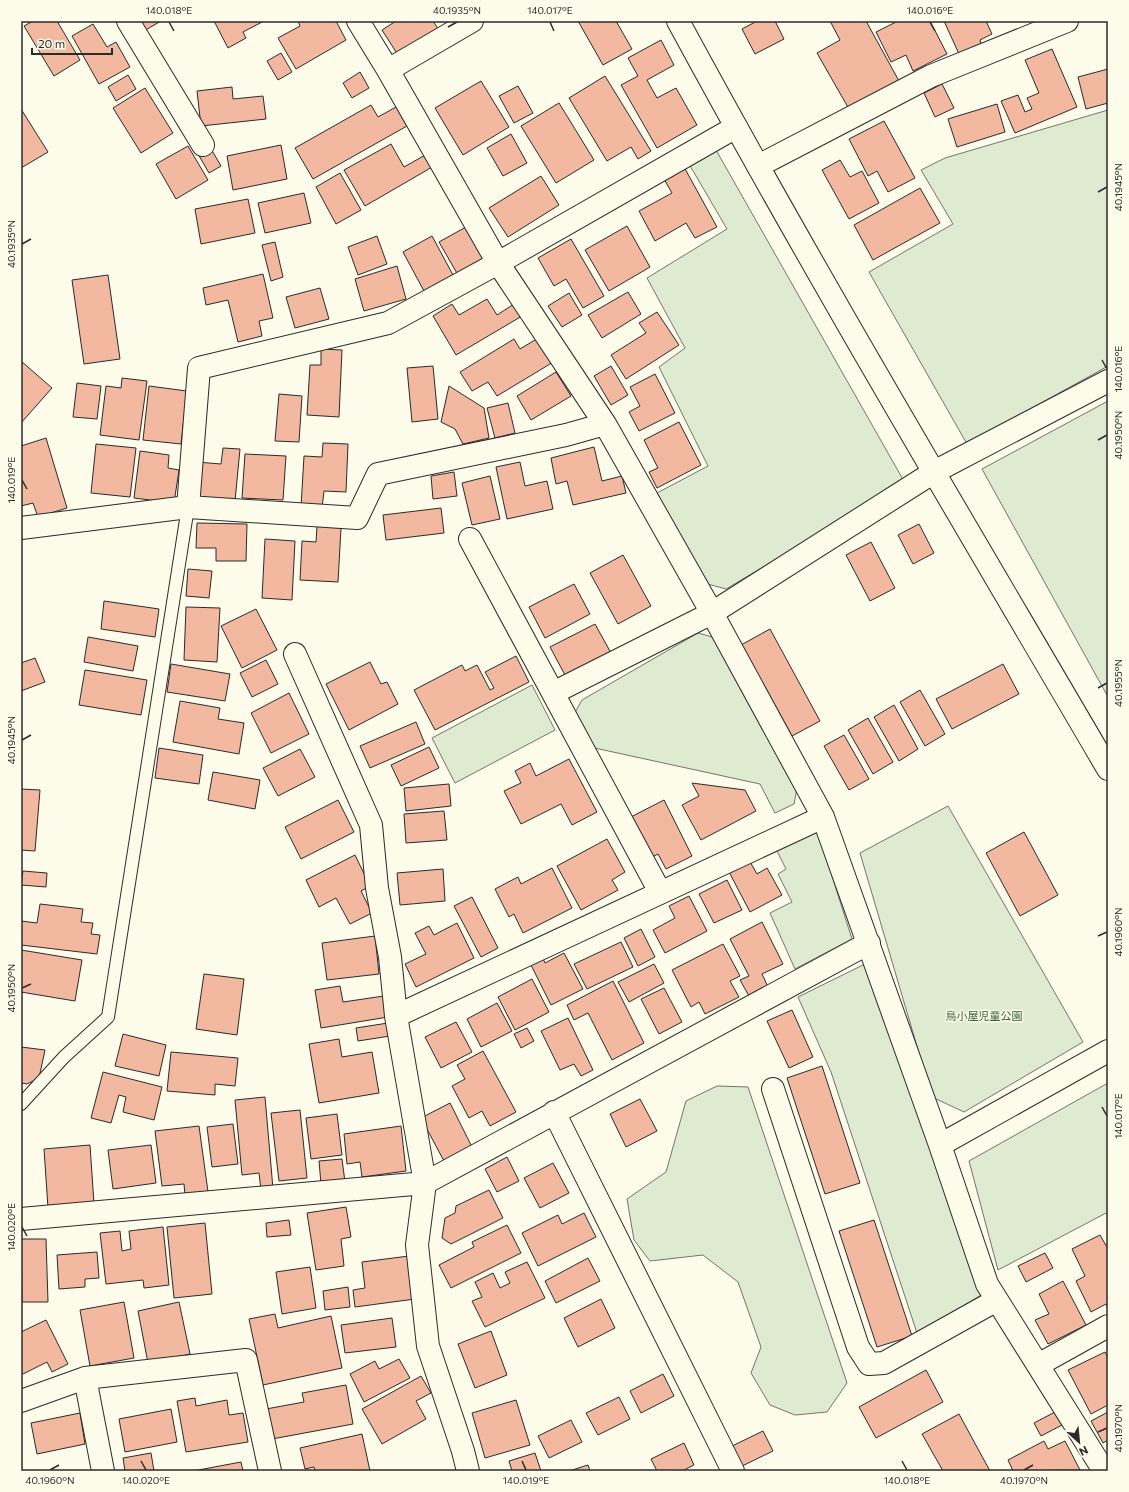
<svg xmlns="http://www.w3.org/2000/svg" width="1129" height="1492" font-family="Commissioner,'Noto Sans JP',sans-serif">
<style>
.green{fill:#deebd1;stroke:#74746e}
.building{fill:#f2b8a0;stroke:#2b2b2b}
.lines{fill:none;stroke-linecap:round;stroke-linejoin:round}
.lane-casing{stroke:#2b2b2b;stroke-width:14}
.street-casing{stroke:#2b2b2b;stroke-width:24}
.secondary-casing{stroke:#2b2b2b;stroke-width:24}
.lane{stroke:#fdfbea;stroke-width:12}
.street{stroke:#fdfbea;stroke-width:22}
.secondary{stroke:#fdfbea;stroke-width:22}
.ticks{fill:none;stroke:#2b2b2b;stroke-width:1.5}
.labels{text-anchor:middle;stroke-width:3;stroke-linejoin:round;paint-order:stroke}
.park-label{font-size:11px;fill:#34623c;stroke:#fdfbea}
.neatline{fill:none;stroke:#2b2b2b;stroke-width:1.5}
.ticks-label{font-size:10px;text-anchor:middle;fill:#2b2b2b}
</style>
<rect width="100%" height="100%" fill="#fdfbea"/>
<path class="green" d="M1108,110V366L967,444L869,272L953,224L921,170L945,158Z
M716,150L905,483L726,589L704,583L657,493L708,466L659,367L685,348L647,278L727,229L689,164Z
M1108,401V697L982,469Z
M698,633L719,639L797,788L794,804L775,813L760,784L590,747L573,716L582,700Z
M532,685L555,730L455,783L432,738Z
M948,806L1083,1042L964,1112L932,1097L860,853Z
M810,829L818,832L852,939L795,969L770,913L792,902L778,874L786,869L775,847Z
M865,964L983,1294L917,1333L831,1072L798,997Z
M1108,1083V1212L998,1270L969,1161Z
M717,1086L748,1087L847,1383L827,1412L795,1415L770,1405L751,1373L761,1347L738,1282L703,1255L650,1261L634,1240L627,1199L666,1172L686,1101Z"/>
<path class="building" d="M33,21H57L80,60L54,76L24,26Z
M138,21H161L144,31Z
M214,21H264L243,32L246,38L228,48Z
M298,21H336L346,40L296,69L278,38L300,26Z
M396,21H433L439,30L398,55L382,30Z
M578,21H616L632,49L603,65Z
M757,21H775L784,39L755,54L742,29Z
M830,21H866L899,81L849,109L817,53L840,40Z
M898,21H930L947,54L913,71L906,55L891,62L876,32Z
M944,21H986L992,34L980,40L981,44L959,54Z
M93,24L107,47L116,42L130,67L99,84L72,36Z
M661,40L674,65L647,80L657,98L676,88L697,125L657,148L621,85L638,76L628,58Z
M1052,49L1077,107L1015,133L1001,101L1018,95L1025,112L1032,109L1027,98L1039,93L1025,60Z
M281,53L292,72L278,80L267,61Z
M1108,69V103L1086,109L1078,77Z
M360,72L369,88L352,98L343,83Z
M128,75L136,89L116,101L108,87Z
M605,76L651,151L638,159L631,147L607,161L569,98Z
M481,81L509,127L463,155L435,108Z
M942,84L954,108L935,117L924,93Z
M518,86L533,113L514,123L499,96Z
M232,87L233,99L263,96L266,119L201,126L197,91Z
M145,88L173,133L141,153L113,108Z
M559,103L594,160L556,183L521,126Z
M997,104L1005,132L957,147L948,119Z
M371,105L378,117L396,107L407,126L313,179L295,148Z
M21,109L48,152L21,168Z
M884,121L915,178L888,192L877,171L868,176L849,139Z
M511,134L527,163L503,176L487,148Z
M391,144L404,167L427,154L434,166L365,206L344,170Z
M281,145L287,179L233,190L227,156Z
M188,146L208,180L176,199L156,164Z
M210,147L221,166L209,173L198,154Z
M840,160L850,177L862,171L879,203L849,219L822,170Z
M684,167L717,227L695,238L686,223L655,241L639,211L672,193L664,179Z
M340,173L361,210L336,224L316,187Z
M541,176L559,205L508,237L489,208Z
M920,188L940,223L873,260L854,225Z
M304,193L311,223L265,233L258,203Z
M248,199L255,233L201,244L195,209Z
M627,226L650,267L609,291L585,250Z
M466,227L484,260L458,275L439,242Z
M377,236L387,264L358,275L348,247Z
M432,236L453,275L424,291L403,252Z
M571,239L604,296L583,308L566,279L554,286L538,258Z
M275,242L283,277L271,281L262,245Z
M397,266L406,299L364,311L355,279Z
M263,274L273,318L259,321L262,336L238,342L228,300L206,305L203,288Z
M108,275L120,359L84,364L72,280Z
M320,288L329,319L295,328L286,297Z
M628,292L641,314L602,338L588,315Z
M569,293L582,315L562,327L548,306Z
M487,299L497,315L514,304L522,316L456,355L433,316L452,304L459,315Z
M657,312L679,345L626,379L611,355L646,333L639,323Z
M540,337L555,361L497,396L488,382L472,391L460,372L514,339L520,349Z
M321,349L342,350L339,417L307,415L310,365H321Z
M21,361L52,388L21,423Z
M433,366L438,419L412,422L407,368Z
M611,366L628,395L611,405L594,376Z
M556,372L571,396L531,420L517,396Z
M655,374L675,413L639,431L629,412L640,406L630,387Z
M122,378L147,381L139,440L100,435L106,386L121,388Z
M77,383L101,386L97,419L73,417Z
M149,386L187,391L181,444L143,440Z
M449,386L484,408L489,438L463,444L455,429L441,422Z
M279,394L302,396L299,442L275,441Z
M508,403L515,433L495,438L487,408Z
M679,422L701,465L657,488L649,472L658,468L644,440Z
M46,438L67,508L38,517L33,503L21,506V446Z
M323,443L348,444L346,492L324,491L322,508L301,507L304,456L322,457Z
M96,444L136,448L130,497L91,493Z
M594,447L602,481L622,476L626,493L573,505L567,481L556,484L551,458Z
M223,448L240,449L235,501L194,498L197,462L221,464Z
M140,451L169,455L168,468L179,470L174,503L134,498Z
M245,454L286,456L283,500L242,498Z
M520,462L525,486L547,481L553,509L507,519L496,467Z
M454,472L457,496L433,499L431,476Z
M490,476L500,519L472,525L462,483Z
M441,508L444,533L386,540L383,515Z
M197,523L247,524L246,561H216V548H196Z
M919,524L934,553L913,564L898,535Z
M317,526L341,528L338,582L300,580L302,541L316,542Z
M265,539L295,541L292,600L262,598Z
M871,542L895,588L870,601L846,555Z
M623,555L651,606L618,624L590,573Z
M188,569L212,571L209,598L186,596Z
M574,584L590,614L545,638L529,607Z
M104,601L159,609L155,637L101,629Z
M186,607L220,608L217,662L184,660Z
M256,609L277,650L242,668L221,626Z
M595,624L611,653L566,677L550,647Z
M770,629L820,721L792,736L741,645Z
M88,637L138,646L133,671L84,662Z
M516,656L529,682L435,730L414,690L462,665L465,671L477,665L490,690L494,688L485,672Z
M35,658L45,682L21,691V663Z
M266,660L278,684L252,697L240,673Z
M370,662L381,684L387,682L398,704L349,730L326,684Z
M171,664L230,674L225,701L167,692Z
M1003,664L1019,694L952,729L936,699Z
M85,670L147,680L141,715L79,705Z
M920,690L945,734L925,746L900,702Z
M289,693L309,734L271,753L251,713Z
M180,701L220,708L218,719L244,723L239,754L173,742Z
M894,705L918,749L899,761L874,717Z
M868,718L893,762L873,774L848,730Z
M416,722L425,744L370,768L360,746Z
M844,735L869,779L849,790L824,746Z
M429,747L439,768L401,786L391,765Z
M159,748L203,755L199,784L155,778Z
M300,749L315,777L278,796L263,768Z
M569,759L597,812L572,825L561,804L521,824L504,791L521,783L515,771L530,763L536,776Z
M213,772L260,780L255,809L208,800Z
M692,783L745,790L756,811L701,840L682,805L699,796Z
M449,784L451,806L406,811L404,788Z
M21,789L40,790L35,851L21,850Z
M338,800L354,832L301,859L285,827Z
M664,800L692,856L666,869L658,854L647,860L627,819Z
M444,811L447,840L406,843L404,814Z
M1024,832L1058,895L1020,916L986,853Z
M607,839L625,872L612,880L618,890L581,910L557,866Z
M355,855L370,886L361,891L372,913L350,924L336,898L319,907L306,880Z
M749,860L757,874L767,868L782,895L750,912L728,870Z
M552,868L572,908L523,933L514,914L509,917L495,889L518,877L521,884Z
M443,869L445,901L400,905L397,873Z
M23,871L47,873L46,887L21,885Z
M727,880L742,910L714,923L699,894Z
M689,896L707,931L665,953L653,930L675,918L669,906Z
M472,897L498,948L481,957L454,906Z
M40,904L83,909L81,922L93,923L91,934L100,935L97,954L21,945V921L37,923Z
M762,922L783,964L762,974L768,987L749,996L740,980L749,976L730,939Z
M457,923L474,958L416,987L405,964L426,954L415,933L429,926L434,935Z
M641,929L655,957L638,966L624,938Z
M375,936L379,974L327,980L322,943Z
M621,942L633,967L587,989L574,964Z
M723,944L740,976L730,981L739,997L705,1014L699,1002L691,1007L672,970Z
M21,950L82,960L75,1001L21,992Z
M564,953L583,989L551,1005L530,963L542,956L545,963Z
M654,964L664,983L629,1002L618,982Z
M204,974L244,979L237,1035L196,1029Z
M532,979L549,1012L515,1030L498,997Z
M613,981L644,1043L612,1060L588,1013L574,1020L567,1005Z
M340,986L343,1002L384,996L388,1017L321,1028L315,990Z
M664,988L682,1022L659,1034L641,999Z
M497,1003L512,1031L481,1047L467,1019Z
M792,1010L813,1057L789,1068L767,1021Z
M568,1018L593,1070L581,1076L574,1064L560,1070L541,1031Z
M456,1022L472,1052L441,1068L425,1037Z
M388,1023L390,1036L358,1041L356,1028Z
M527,1028L534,1041L521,1048L514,1034Z
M123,1034L166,1045L159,1076L115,1066Z
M339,1039L342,1057L372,1052L379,1093L319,1103L309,1044Z
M21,1047L45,1050L39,1078L27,1084L21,1083Z
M483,1051L516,1112L490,1126L482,1111L469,1118L452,1086L465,1079L457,1065Z
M171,1052L238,1058L235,1086L215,1084V1095L167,1091Z
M822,1066L860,1183L825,1194L787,1078Z
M103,1072L162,1087L154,1120L123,1112L126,1097L119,1095L111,1123L91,1118Z
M265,1097L273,1189L261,1190L259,1173L242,1175L235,1100Z
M640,1099L657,1131L626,1147L610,1114Z
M450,1103L472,1147L444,1161L421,1118Z
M300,1110L307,1178L279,1181L271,1113Z
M337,1114L342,1155L311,1159L306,1118Z
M233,1124L238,1164L212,1167L207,1127Z
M199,1126L208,1192L185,1195L184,1184L162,1186L155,1131Z
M401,1126L406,1171L362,1177L360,1162L347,1164L344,1134Z
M90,1145L94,1204L48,1208L44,1149Z
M151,1145L156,1183L113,1189L108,1150Z
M507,1157L519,1181L497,1192L485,1169Z
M342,1159L345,1182L321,1184L319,1161Z
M553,1163L569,1193L540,1208L524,1178Z
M489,1190L503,1218L451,1244L442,1238L445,1218L455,1213L456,1206Z
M346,1207L351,1237L341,1239L344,1266L316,1270L307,1213Z
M584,1213L596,1237L538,1266L522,1233L558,1215L562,1224Z
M289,1220L291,1235L267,1237L266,1223Z
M874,1220L912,1336L877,1347L839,1231Z
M205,1223L212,1294L174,1298L167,1227Z
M507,1225L521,1253L451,1288L439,1265L474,1247L472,1242Z
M163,1227L169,1285L144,1288L143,1280L106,1284L100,1233L120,1231L122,1251L131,1249L129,1231Z
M1100,1235L1108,1249V1308L1106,1304L1091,1312L1076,1281L1085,1276L1072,1249Z
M21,1239H46L48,1302H22Z
M97,1252L99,1278L85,1279V1287L59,1289L57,1255Z
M1045,1253L1053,1268L1026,1282L1018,1266Z
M409,1256L415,1299L355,1307L353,1290L365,1288L362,1262Z
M588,1258L600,1281L556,1303L545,1281Z
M527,1262L545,1298L485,1327L472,1301L482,1297L475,1282L493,1273L500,1288L510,1283L505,1272Z
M310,1267L316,1308L282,1314L276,1272Z
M1063,1281L1086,1325L1048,1344L1035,1320L1049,1314L1039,1294Z
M348,1287L350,1307L325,1310L323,1291Z
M601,1299L615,1328L578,1347L564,1318Z
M124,1302L134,1358L90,1366L80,1310Z
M179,1302L190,1354L148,1363L138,1311Z
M275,1314L278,1328L331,1316L342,1368L263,1385L249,1319Z
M392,1318L396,1347L345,1353L341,1325Z
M46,1320L68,1364L52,1372L47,1362L21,1375V1332Z
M491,1331L507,1375L475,1388L458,1344Z
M1105,1352L1108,1358V1405L1091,1414L1068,1370Z
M399,1359L410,1378L364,1402L350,1374L375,1361L379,1369Z
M926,1370L943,1402L876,1438L859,1407Z
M663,1374L674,1396L641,1413L630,1391Z
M421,1376L431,1393L416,1401L426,1419L382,1444L362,1409Z
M346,1385L353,1424L272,1439L266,1409L304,1402L302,1393Z
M619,1397L630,1419L598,1435L586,1413Z
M195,1398L196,1406L227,1400L229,1415L243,1413L248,1442L186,1452L177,1401Z
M516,1400L530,1445L485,1458L472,1413Z
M171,1409L177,1442L125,1452L119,1419Z
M1055,1412L1062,1425L1041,1436L1034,1423Z
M1108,1412V1440L1103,1443L1091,1421Z
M80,1413L85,1444L37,1454L31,1423Z
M959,1414L990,1471H943L922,1434Z
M571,1420L582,1442L549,1458L538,1436Z
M763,1431L773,1451L738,1468L728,1448Z
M362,1434L370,1471H315L314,1467L305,1469L300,1448Z
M1044,1441L1048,1449L1065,1441L1080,1470L1013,1471L1008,1460Z
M684,1443L694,1465L682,1471H657L651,1459Z
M151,1453L154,1471H125L123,1458Z
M535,1453L541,1471H512L509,1461Z
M241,1462L243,1471H193Z
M588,1465L590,1471H569Z"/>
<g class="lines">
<defs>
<path id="lane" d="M21,1104L64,1057L108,1017L188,507"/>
<path id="street" d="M128,21L203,145
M358,21L388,70L498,263L605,424L712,613L823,817L940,1145L987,1284L1104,1471
M388,70L472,21
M758,166L931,76L1067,21
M188,507L199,368L388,323L498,263L736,127
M21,528L188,507L357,518L378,474L566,435L605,424
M470,539L660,892
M295,654L371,825L377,888L390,957L396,1016L425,1183L417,1245L428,1346L463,1451L468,1471
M553,693L712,613L934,472L1108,381
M396,1016L823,817
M773,1089L858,1347L869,1364L884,1363L997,1300
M554,1112L733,1471
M940,1145L1108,1051
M21,1219L425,1183L869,943
M1038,1365L1108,1326
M85,1378L103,1471
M21,1401L85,1378L246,1360L270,1471"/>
<path id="secondary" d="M678,21C815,274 963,521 1108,769"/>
</defs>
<use href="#lane" class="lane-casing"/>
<use href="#street" class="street-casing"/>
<use href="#secondary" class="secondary-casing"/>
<use href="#lane" class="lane"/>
<use href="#street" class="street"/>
<use href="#secondary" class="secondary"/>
</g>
<path class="ticks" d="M169,22L174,31M550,22L554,31M930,22L935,31M448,27L457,22M1098,192L1107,187M22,244L31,239M1102,360L1107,369M1098,440L1107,435M22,480L27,489M1098,688L1107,683M22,740L31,735M1098,936L1107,932M22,988L31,984M1102,1107L1107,1116M22,1227L27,1236M1098,1432L1107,1428M141,1461L146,1470M522,1461L526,1470M902,1461L907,1470M50,1470L59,1465M1024,1470L1033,1465"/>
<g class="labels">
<g class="park-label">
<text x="984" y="1020">鳥小屋児童公園</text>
</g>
</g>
<rect width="1129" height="1492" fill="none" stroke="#fdfbea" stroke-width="44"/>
<g transform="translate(1079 1442) rotate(153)" stroke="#fdfbea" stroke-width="3" paint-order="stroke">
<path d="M0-3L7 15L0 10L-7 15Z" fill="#2b2b2b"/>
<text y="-6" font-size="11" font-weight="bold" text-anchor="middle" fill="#2b2b2b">N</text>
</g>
<path d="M32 48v6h80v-6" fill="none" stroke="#2b2b2b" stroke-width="2"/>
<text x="38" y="48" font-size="12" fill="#2b2b2b" stroke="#fdfbea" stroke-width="3" paint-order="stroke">20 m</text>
<rect x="22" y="22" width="1085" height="1448" class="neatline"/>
<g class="ticks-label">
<text x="169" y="14">140.018°E</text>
<text x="457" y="14">40.1935°N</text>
<text x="550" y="14">140.017°E</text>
<text x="930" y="14">140.016°E</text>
<text transform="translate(1118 187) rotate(-90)" y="4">40.1945°N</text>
<text transform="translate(11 244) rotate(-90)" y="4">40.1935°N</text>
<text transform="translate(1118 369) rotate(-90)" y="4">140.016°E</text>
<text transform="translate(1118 435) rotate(-90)" y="4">40.1950°N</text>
<text transform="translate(11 480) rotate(-90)" y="4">140.019°E</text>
<text transform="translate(1118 683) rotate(-90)" y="4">40.1955°N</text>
<text transform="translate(11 740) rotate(-90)" y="4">40.1945°N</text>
<text transform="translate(1118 932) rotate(-90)" y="4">40.1960°N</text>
<text transform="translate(11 988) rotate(-90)" y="4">40.1950°N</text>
<text transform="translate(1118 1116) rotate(-90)" y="4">140.017°E</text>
<text transform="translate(11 1227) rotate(-90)" y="4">140.020°E</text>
<text transform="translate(1118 1428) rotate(-90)" y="4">40.1970°N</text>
<text x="50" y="1484">40.1960°N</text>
<text x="146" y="1484">140.020°E</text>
<text x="526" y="1484">140.019°E</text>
<text x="907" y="1484">140.018°E</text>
<text x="1024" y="1484">40.1970°N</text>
</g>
</svg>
